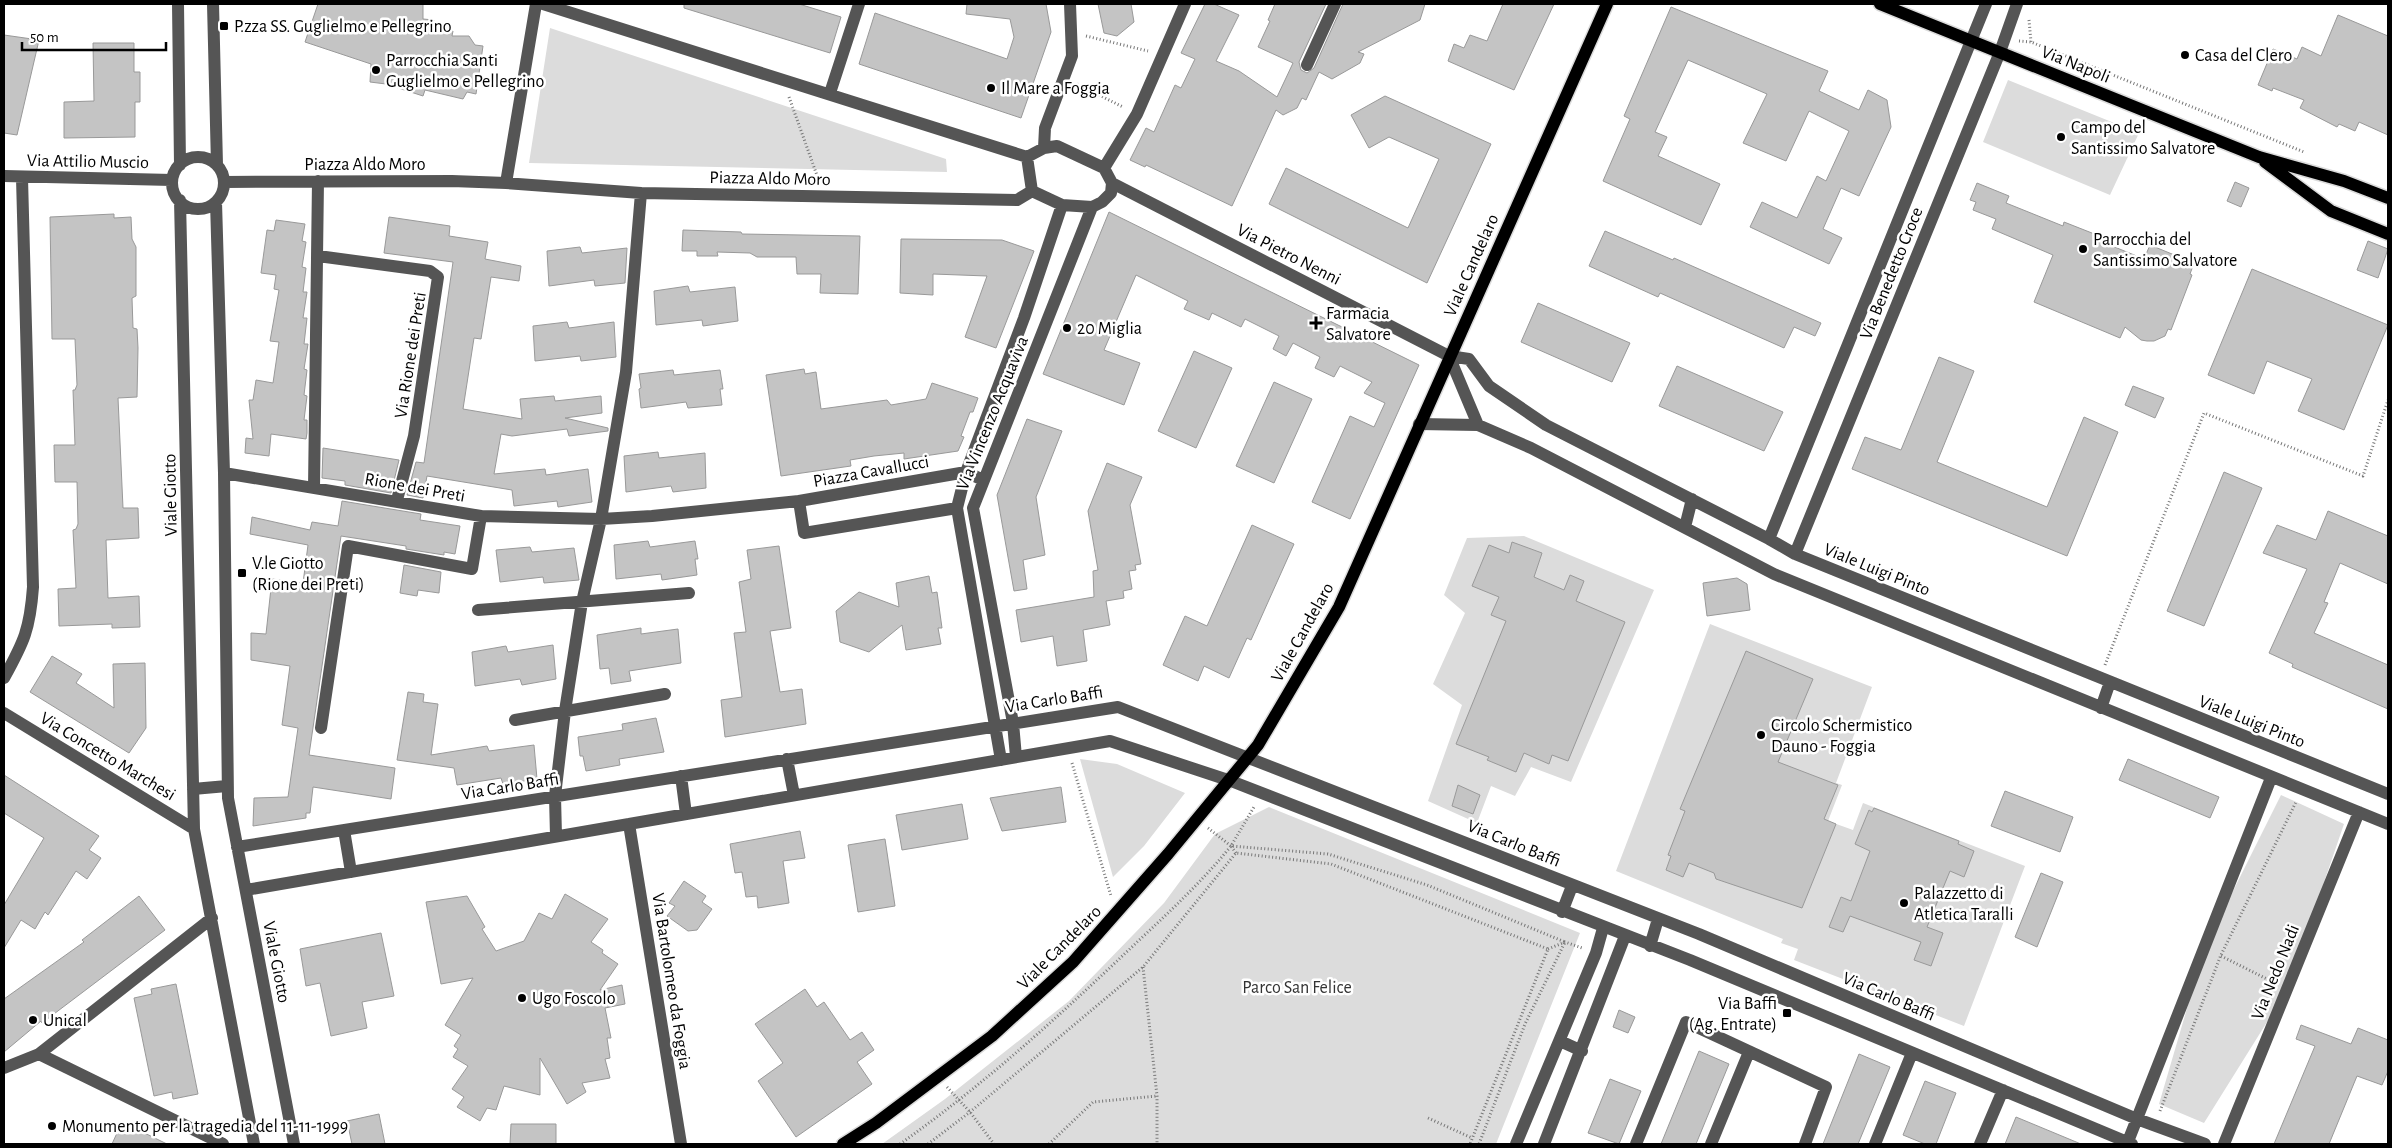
<svg xmlns="http://www.w3.org/2000/svg" width="2392" height="1148" font-family="'Alegreya Sans',sans-serif">
<style>
.green{fill:#dcdcdc}
.building{fill:#c4c4c4;stroke:#999}
.lines{fill:none;stroke-linecap:round;stroke-linejoin:round}
.major-casing{stroke:#dbdbdb;stroke-width:15}
.path{stroke:#777;stroke-width:3;stroke-dasharray:1 2.5;stroke-linecap:butt}
.minor{stroke:#555;stroke-width:12}
.major{stroke:#000;stroke-width:12}
.poi-dot{fill:#000;stroke:#fff;stroke-width:2}
.labels{text-anchor:middle;stroke-width:5;stroke-linejoin:round;paint-order:stroke}
.poi-label{font-size:18px;fill:#000;stroke:#fff;text-anchor:start}
.street-label{font-size:18px;fill:#000;stroke:#fff}
.park-label{font-size:18px;fill:#333;stroke:#fff}
</style>
<rect width="100%" height="100%" fill="#fff"/>
<path class="green" d="M550,28L946,159L947,172L529,163Z
M2008,80L2139,133L2110,195L1983,142Z
M1524,536L1654,590L1571,782L1531,767L1515,796L1491,786L1477,823L1428,801L1462,705L1433,684L1465,613L1444,595L1467,538Z
M1710,624L1872,687L1836,783L1842,785L1828,821L1853,830L1863,803L2025,866L1964,1026L1794,960L1798,949L1781,943L1783,939L1616,871Z
M1080,759L1117,764L1185,793L1144,846L1113,877Z
M2281,795L2344,824L2287,990L2204,1123L2159,1104L2205,947Z
M1269,807L1580,933L1496,1144H882L945,1099L1069,1001L1164,903L1215,834Z"/>
<path class="building" d="M318,4H423V19L434,20L435,30L453,31L452,36H469L475,45L483,46L476,94L467,92L463,99L425,90L423,96L386,84L370,82L371,64L305,42Z
M684,4H799L841,17L830,53L684,8Z
M967,4H1046L1051,32L1021,118L859,64L875,13L1007,59L1014,37L1010,19L966,14Z
M1098,4H1131L1134,22L1117,36L1104,33Z
M1205,4H1214L1239,15L1216,61L1239,71L1277,97L1293,63L1258,47L1270,21L1268,20L1275,4H1326L1299,62L1301,70L1307,73L1314,68L1343,4H1425L1420,20L1358,52L1364,54L1360,63L1332,79L1319,72L1306,100L1302,98L1297,108L1283,115L1276,110L1232,206L1146,165L1145,167L1130,160L1146,128L1154,132L1175,85L1181,88L1195,59L1181,53Z
M1503,4H1554L1514,90L1448,61L1454,44L1464,48L1470,35L1487,41Z
M1671,7L1828,71L1819,91L1859,110L1868,90L1887,100L1891,127L1859,196L1841,188L1823,229L1842,238L1829,264L1750,227L1762,202L1797,218L1817,176L1826,181L1849,131L1809,111L1786,161L1743,143L1767,94L1688,60L1655,132L1667,137L1658,156L1720,184L1701,225L1603,181L1630,119L1624,116Z
M2338,15L2388,36V135L2359,122L2355,131L2339,124L2337,127L2300,108L2304,100L2273,88L2272,91L2258,85L2273,49L2297,59L2302,47L2321,56Z
M4,35L39,40L17,135L4,133Z
M93,43H134V72H140V102H135V137L64,138V102L94,101Z
M1385,96L1491,144L1427,283L1269,204L1286,168L1408,228L1439,159L1389,137L1369,148L1351,115Z
M2235,182L2249,188L2241,207L2227,201Z
M1977,183L2009,196L2006,203L2063,226L2064,222L2097,235L2095,239L2144,259L2150,245L2194,263L2190,274L2192,275L2171,330L2168,329L2165,336L2154,341H2147L2141,340L2125,327L2120,338L2034,302L2053,255L1992,229L1996,219L1973,210L1976,202L1970,200Z
M1109,212L1419,365L1350,519L1312,502L1350,416L1374,427L1385,403L1364,393L1372,382L1340,366L1334,377L1315,368L1320,357L1293,343L1286,356L1273,349L1279,336L1245,319L1241,327L1212,313L1209,320L1184,309L1188,301L1136,275L1104,350L1140,363L1124,405L1043,374Z
M114,214V218L131,217L132,239L136,247V296L132,298L133,328L137,329L138,348L137,397L118,398L123,508H138L139,538L106,540L108,598L139,596L140,627L112,628V624L59,626L58,589L76,588L73,530L76,529L78,524L77,482H55L54,445H75L73,390H75L77,385L75,339H52L50,217Z
M389,217L450,226L449,236L488,242L485,259L521,266L519,281L491,277L481,339L474,338L463,409L522,419L520,399L554,396L555,401L601,396L602,413L565,418L608,428V431L569,436L567,429L512,436L501,434L494,474L545,469L546,475L588,469L592,502L558,507L557,501L514,506L512,490L427,476L423,498L407,495L416,462L424,463L453,262L384,253Z
M276,220L305,224L302,241L306,242L302,267L306,268L303,292H307L303,318H307L304,344H308L304,369L307,370L304,395L307,396L304,420H307V433L306,439L271,434L269,456L245,453L246,438L253,439L249,400H253L256,380L273,383L279,342L270,341L279,290L274,289L276,275L261,273L267,230L274,231Z
M683,230L741,232L742,234L860,236L858,294L820,293L821,274H797L796,257H757L750,253L717,252L718,256H697V251H682Z
M1605,231L1673,260L1674,258L1821,323L1815,336L1794,327L1784,348L1660,293L1658,297L1589,266Z
M901,239L1002,240L1034,251L996,348L965,337L987,276L933,274V295L900,293Z
M2368,241L2388,249L2378,278L2357,270Z
M580,247L582,253L627,248L625,283L595,286L594,280L549,286L547,251Z
M2252,269L2388,325L2344,430L2298,411L2312,379L2267,361L2254,394L2208,375Z
M688,286L690,292L735,287L738,321L703,326L702,320L656,325L654,291Z
M1538,303L1630,343L1612,382L1521,342Z
M567,322L569,328L614,322L616,357L581,361L580,356L535,361L533,326Z
M1194,351L1232,368L1196,448L1158,431Z
M1939,357L1974,371L1937,462L2047,507L2084,417L2118,432L2067,556L1852,469L1865,437L1901,450Z
M1677,366L1783,412L1764,451L1659,406Z
M804,369L805,374L816,372L821,409L887,400L891,405L926,399L932,383L978,398L973,412H970L961,436L964,437L958,451L904,459V453L874,456L850,460L851,466L781,476L766,375Z
M673,370L674,375L720,370L723,389H720L722,405L688,408L686,402L641,408L639,389L641,388L639,374Z
M1274,382L1312,399L1274,483L1236,466Z
M2133,386L2164,398L2155,418L2125,405Z
M1027,419L1062,431L1036,497L1045,555L1023,560L1027,589L1014,591L997,495Z
M323,448L399,460L391,493L345,485V481L322,478Z
M658,452L659,458L705,453L706,488L673,492L671,486L626,492L624,456Z
M1107,463L1142,477L1130,505L1141,564L1135,565L1136,570L1129,571L1132,589L1123,591L1124,598L1106,601L1110,625L1083,630L1087,661L1057,666L1053,636L1021,642L1016,610L1094,597L1093,571L1098,570L1088,511Z
M2224,472L2262,488L2204,626L2167,611Z
M342,501L421,514L420,520L460,526L455,554L444,552V555L406,549V546L341,536L309,755L395,768L391,799L313,787L310,813H306V818L253,826L254,798L288,797L298,728L282,725L290,666L251,660V633L266,634L272,579L303,583L308,545L250,534L252,517L310,530L312,522L338,526Z
M2328,511L2388,536V584L2340,563L2324,602L2328,603L2314,633L2388,665V709L2292,667L2293,664L2269,653L2307,569L2263,553L2277,525L2316,540Z
M1252,525L1294,544L1251,640L1247,638L1229,678L1204,666L1198,681L1163,665L1185,616L1207,626Z
M648,541L650,547L695,541L698,559H695L697,575L662,580L661,574L616,579L614,545Z
M1512,542L1542,553L1534,577L1564,590L1570,575L1584,581L1576,601L1625,622L1568,761L1552,755L1549,764L1524,753L1516,772L1487,760L1489,757L1456,744L1506,621L1491,615L1499,597L1472,586L1489,545L1509,553Z
M779,546L791,628L770,631L780,692L802,689L806,724L725,737L721,700L742,697L734,633L746,632L739,582L751,579L747,550Z
M530,547L532,552L574,548L579,580L544,583L543,577L500,582L496,550Z
M404,565L441,572L439,593L418,590L417,596L400,593Z
M929,576L932,593L937,592L942,628H938L941,644L906,650L902,625L869,652L840,642L836,611L859,592L899,607L896,583Z
M1737,578L1747,584L1750,610L1707,616L1703,583Z
M641,628V634L678,629L681,663L629,671L631,681L611,684L609,668L600,669L597,635Z
M553,645L556,679L522,685L520,679L475,686L472,652L506,646L508,652Z
M1746,651L1813,679L1778,762L1838,785L1824,819L1836,824L1802,908L1716,879L1714,873L1689,863L1683,877L1666,870L1671,856L1668,855L1685,811L1680,809Z
M52,656L82,674L76,683L114,708L113,664L145,663L146,728L129,753L30,692Z
M408,692L424,694L423,702L438,704L431,755L487,746L489,751L534,745L537,779L503,784L501,778L457,785L454,768L397,760Z
M656,718L664,752L619,759L620,765L586,771L583,756H580L578,737L623,730L622,724Z
M2128,759L2219,797L2210,818L2119,780Z
M4,775L99,836L89,850L101,858L87,879L76,871L48,915L45,912L35,929L21,920L4,948V905L44,838L4,813Z
M1458,785L1480,795L1473,814L1452,806Z
M1061,787L1066,822L1002,831L990,798Z
M2005,791L2073,817L2060,852L1991,826Z
M962,804L968,839L902,850L896,815Z
M1874,808L1959,841L1958,844L1974,851L1964,877L1950,871L1927,927L1943,933L1931,966L1914,960L1921,942L1850,916L1843,932L1829,927L1841,897L1851,901L1870,851L1855,844L1869,810L1872,812Z
M800,831L805,858L783,861L789,903L758,908L757,896L746,897L742,872L735,873L730,844Z
M885,839L895,906L858,912L848,845Z
M2041,873L2063,882L2037,947L2015,937Z
M684,881L706,896L702,902L712,909L697,930L688,931L667,916L675,906L669,903Z
M565,894L608,919L591,942L603,950L602,953L618,964L600,990L622,985L625,1004L605,1008L611,1038H607L610,1058L605,1059L610,1078L582,1083L586,1092L567,1104L540,1058V1095L504,1086L496,1110L487,1108L480,1121L457,1107L464,1097L452,1089L468,1066L453,1057L458,1049L454,1046L461,1035L445,1025L473,978L441,984L426,902L467,896L485,927L482,929L496,951L524,941L539,913L552,919Z
M139,896L165,930L42,1023L41,1021L4,1052V999L84,942L82,940Z
M381,933L394,996L362,1002L367,1028L331,1036L320,983L306,986L300,949Z
M176,984L198,1094L173,1099L172,1092L154,1096L134,998L152,994L151,989Z
M805,989L817,1007L824,1002L850,1040L862,1032L874,1050L857,1062L872,1084L796,1137L758,1081L783,1063L755,1024Z
M1619,1010L1635,1017L1628,1033L1613,1027Z
M2301,1025L2351,1044L2358,1028L2388,1040V1071L2382,1085L2357,1076L2329,1144H2274L2315,1046L2296,1039Z
M1699,1051L1729,1064L1696,1144H1661Z
M1859,1054L1890,1067L1868,1120L1858,1144H1823Z
M1610,1079L1641,1091L1619,1144L1588,1133Z
M1925,1081L1956,1093L1936,1144H1925L1903,1135Z
M379,1114L385,1144H352L347,1121Z
M2016,1117L2081,1144H2005Z
M122,1122L167,1144H112Z
M511,1124H556V1144H510Z"/>
<g class="lines">
<defs>
<path id="major" d="M1880,4L2259,157L2344,181L2388,198
M2265,162L2331,211L2388,234
M843,1144L876,1123L992,1036L1073,962L1168,854L1258,745L1339,607L1607,4"/>
</defs>
<use href="#major" class="major-casing"/>
<path class="path" d="M2029,20L2031,42
M1086,36L1148,51
M2019,41L2031,42L2304,152
M1077,84L1123,107
M789,97L819,181
M2105,665L2204,413L2363,476L2388,400
M1072,763L1111,896
M1208,828L1231,846
M1236,853L1231,846L1254,807
M1548,949L1565,942L1582,948
M2221,956L2273,982
M1143,967L1157,1096V1144
M947,1087L970,1112L994,1144
M2160,1111L2221,955L2296,802
M1428,1118L1472,1138
M900,1144C979,1088 1046,1028 1117,961C1156,924 1197,888 1231,846L1328,854L1427,885L1565,942L1525,1024L1479,1144
M928,1144L970,1112L1143,967L1236,853L1331,864L1548,949L1470,1144
M1049,1144L1093,1102L1157,1096"/>
<path class="minor" d="M178,4L180,165
M213,4L217,165
M543,4L1027,157L1044,148L1057,146L1104,168L1112,183L1111,193L1102,202L1092,207L1062,205L1032,191L1027,157
M1307,65L1335,4
M830,93L859,4
M1044,148L1045,128L1072,56L1070,4
M172 183a26 26 0 1 1 52 0a26 26 0 1 1-52 0Z
M1104,168L1137,114L1185,4
M4,176L172,180
M224,182L452,181L506,183L641,193L1017,200L1032,191
M506,183L536,4
M1112,183L1449,356L1469,359L1489,386L1546,425L1769,539L1795,554L2388,794
M180,200L194,829L254,1144
M216,202L224,473L228,798L294,1144
M318,256L430,271L438,277L414,436L397,500
M1449,356L1478,425
M1419,424L1478,425L1531,448L1774,574L2388,824
M224,473L481,516L601,519L652,516L799,501
M314,488L318,181
M957,508L804,533L799,501L966,472L983,480
M1685,527L1692,499
M1769,539L1986,4
M1795,554L2000,52L2017,4
M478,610L689,593
M4,678C24,642 30,629 33,587L22,178
M2101,708L2110,682
M4,713L194,829
M515,720L665,694
M321,728L348,546L472,569L481,516
M1016,757L1013,723L973,508L1092,207
M787,759L794,795
M1001,760L957,508L966,472L1024,318L1062,205
M681,776L686,814
M193,789L227,786
M629,824L681,1144
M344,830L351,872
M556,836L555,796L565,711L582,602L601,519L626,372L641,193
M237,847L1118,707L1699,934L2137,1119L2205,1144
M246,890L1110,741L1231,781L1690,960L2132,1144
M1562,912L1572,886
M1650,946L1658,919
M1560,1041L1582,1051
M39,1054L223,1144
M4,1068L39,1054L212,918
M1516,1144L1596,953L1603,928
M1544,1144L1625,936
M1636,1144L1686,1022L1826,1087L1805,1144
M1711,1144L1749,1052
M1875,1144L1912,1053
M1980,1144L2003,1090
M2127,1144L2271,778
M2224,1144L2359,812"/>
<use href="#major" class="major"/>
</g>
<g class="poi-dot">
<rect x="219" y="21" width="10" height="10" rx="2.5"/>
<circle cx="2185" cy="55" r="5"/>
<circle cx="376" cy="70" r="5"/>
<circle cx="991" cy="88" r="5"/>
<circle cx="2061" cy="137" r="5"/>
<circle cx="2083" cy="249" r="5"/>
<path d="M1313.5 315.5h5v5h5v5h-5v5h-5v-5h-5v-5h5z"/>
<circle cx="1067" cy="328" r="5"/>
<rect x="237" y="568" width="10" height="10" rx="2.5"/>
<circle cx="1761" cy="735" r="5"/>
<circle cx="1904" cy="903" r="5"/>
<circle cx="522" cy="998" r="5"/>
<rect x="1782" y="1008" width="10" height="10" rx="2.5"/>
<circle cx="33" cy="1020" r="5"/>
<circle cx="52" cy="1126" r="5"/>
</g>
<g class="labels">
<g class="poi-label">
<text x="234" y="32">P.zza SS. Guglielmo e Pellegrino</text>
<text x="2195" y="61">Casa del Clero</text>
<text x="386" y="66">Parrocchia Santi<tspan x="386" dy="21">Guglielmo e Pellegrino</tspan></text>
<text x="1001" y="94">Il Mare a Foggia</text>
<text x="2071" y="133">Campo del<tspan x="2071" dy="21">Santissimo Salvatore</tspan></text>
<text x="2093" y="245">Parrocchia del<tspan x="2093" dy="21">Santissimo Salvatore</tspan></text>
<text x="1326" y="319">Farmacia<tspan x="1326" dy="21">Salvatore</tspan></text>
<text x="1077" y="334">20 Miglia</text>
<text x="252" y="569">V.le Giotto<tspan x="252" dy="21">(Rione dei Preti)</tspan></text>
<text x="1771" y="731">Circolo Schermistico<tspan x="1771" dy="21">Dauno - Foggia</tspan></text>
<text x="1914" y="899">Palazzetto di<tspan x="1914" dy="21">Atletica Taralli</tspan></text>
<text x="532" y="1004">Ugo Foscolo</text>
<text x="1777" y="1009" text-anchor="end">Via Baffi<tspan x="1777" dy="21">(Ag. Entrate)</tspan></text>
<text x="43" y="1026">Unical</text>
<text x="62" y="1132">Monumento per la tragedia del 11-11-1999</text>
</g>
<g class="street-label">
<text transform="translate(2076 64) rotate(22)" y="6">Via Napoli</text>
<text transform="translate(88 161) rotate(1)" y="6">Via Attilio Muscio</text>
<text x="365" y="170">Piazza Aldo Moro</text>
<text transform="translate(770 178) rotate(1)" y="6">Piazza Aldo Moro</text>
<text transform="translate(1289 254) rotate(27)" y="6">Via Pietro Nenni</text>
<text transform="translate(1471 265) rotate(-66)" y="6">Viale Candelaro</text>
<text transform="translate(1891 273) rotate(-68)" y="6">Via Benedetto Croce</text>
<text transform="translate(410 355) rotate(-81)" y="6">Via Rione dei Preti</text>
<text transform="translate(992 413) rotate(-68)" y="6">Via Vincenzo Acquaviva</text>
<text transform="translate(871 471) rotate(-10)" y="6">Piazza Cavallucci</text>
<text transform="translate(415 487) rotate(10)" y="6">Rione dei Preti</text>
<text transform="translate(170 495) rotate(-91)" y="6">Viale Giotto</text>
<text transform="translate(1877 569) rotate(22)" y="6">Viale Luigi Pinto</text>
<text transform="translate(1302 632) rotate(-61)" y="6">Viale Candelaro</text>
<text transform="translate(1054 699) rotate(-9)" y="6">Via Carlo Baffi</text>
<text transform="translate(2252 721) rotate(22)" y="6">Viale Luigi Pinto</text>
<text transform="translate(108 756) rotate(31)" y="6">Via Concetto Marchesi</text>
<text transform="translate(510 786) rotate(-9)" y="6">Via Carlo Baffi</text>
<text transform="translate(1514 843) rotate(22)" y="6">Via Carlo Baffi</text>
<text transform="translate(1059 947) rotate(-45)" y="6">Viale Candelaro</text>
<text transform="translate(277 962) rotate(79)" y="6">Viale Giotto</text>
<text transform="translate(2275 972) rotate(-68)" y="6">Via Nedo Nadi</text>
<text transform="translate(672 981) rotate(81)" y="6">Via Bartolomeo da Foggia</text>
<text transform="translate(1889 996) rotate(23)" y="6">Via Carlo Baffi</text>
</g>
<g class="park-label">
<text x="1297" y="993">Parco San Felice</text>
</g>
</g>
<rect width="2392" height="1148" fill="none" stroke="#000000" stroke-width="10"/>
<path d="M22 42v8h144v-8" fill="none" stroke="#000000" stroke-width="2.5"/>
<text x="30" y="42" font-size="15" fill="#000000" stroke="#ffffff" stroke-width="4" paint-order="stroke">50 m</text>
</svg>
